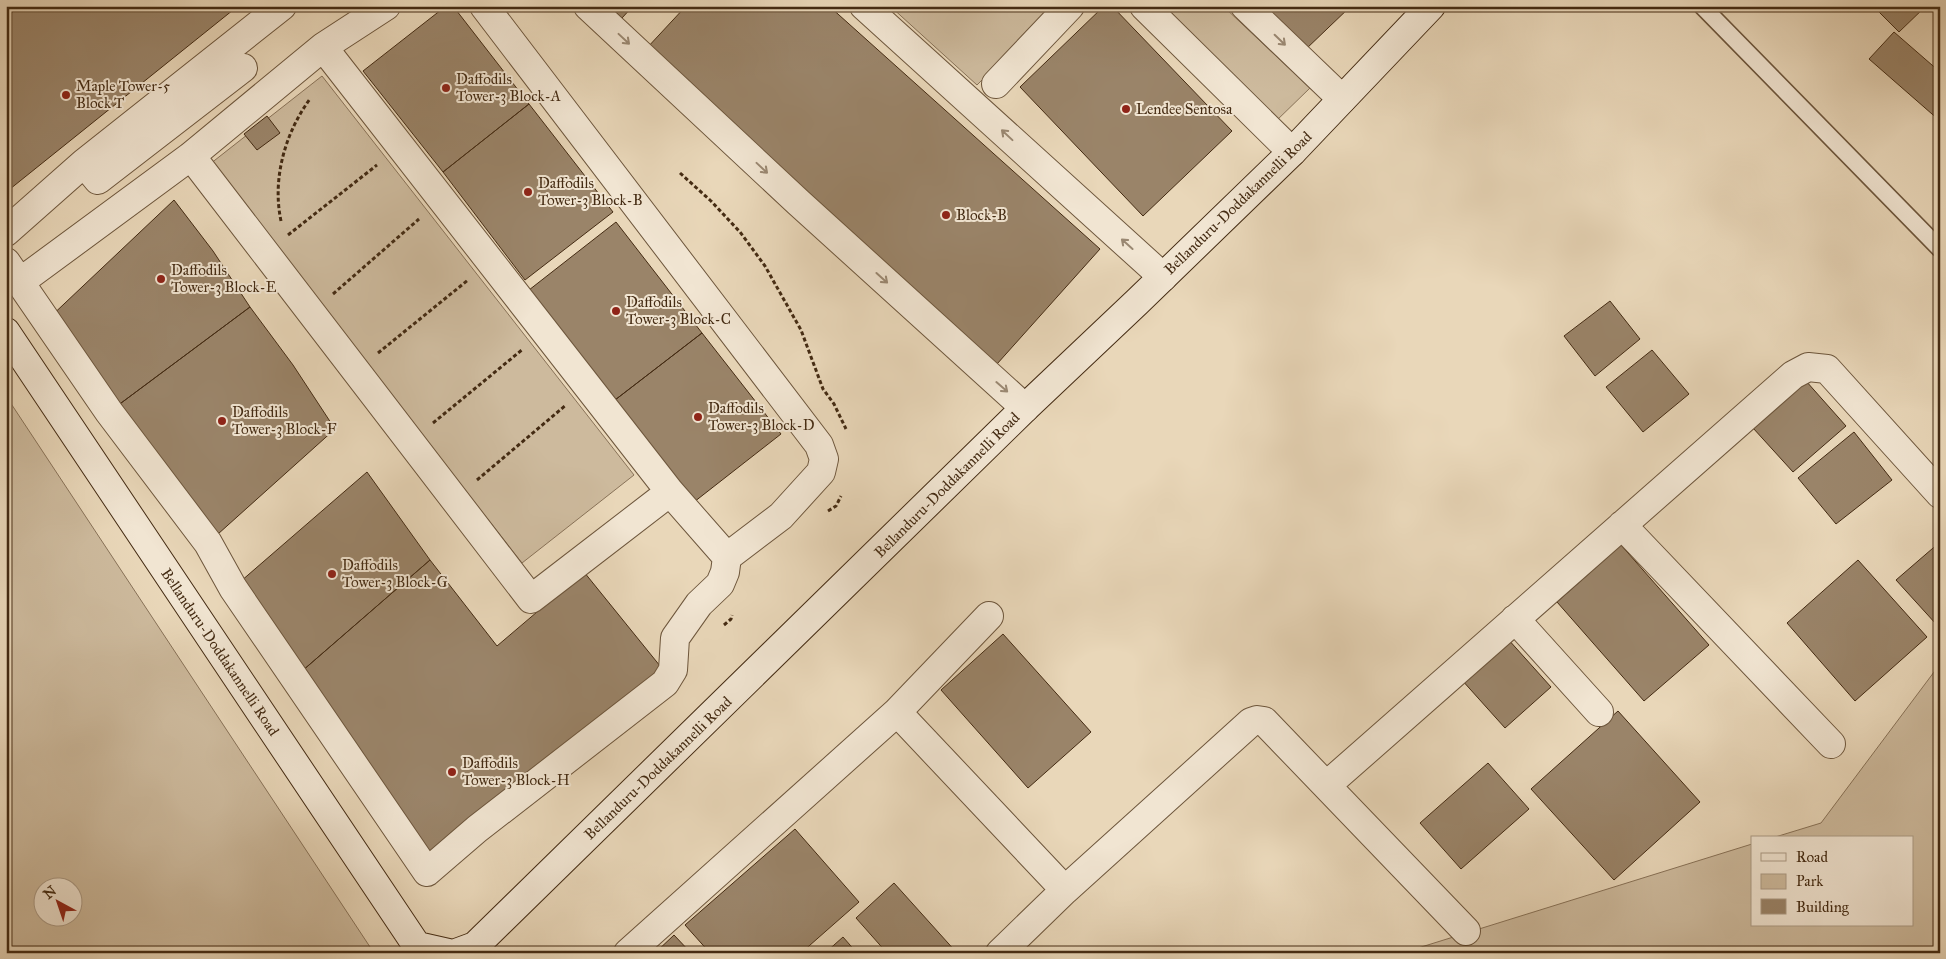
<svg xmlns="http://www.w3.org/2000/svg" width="1946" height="959" font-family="'IM FELL Great Primer',serif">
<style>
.green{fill:#cdba9d;stroke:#887258;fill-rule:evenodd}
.building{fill:#9a8469;stroke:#442b13}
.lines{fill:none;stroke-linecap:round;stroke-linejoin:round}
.lane-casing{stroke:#6d563c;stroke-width:19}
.street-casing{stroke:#6d563c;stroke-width:30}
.secondary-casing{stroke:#442b13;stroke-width:30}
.path{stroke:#442b13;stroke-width:3;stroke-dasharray:4 2.5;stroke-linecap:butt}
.lane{stroke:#f1e5d2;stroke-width:16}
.street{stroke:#f1e5d2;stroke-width:28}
.secondary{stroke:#f1e5d2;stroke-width:28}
.oneway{stroke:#9a8872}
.poi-dot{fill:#8f2418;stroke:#f1e5d2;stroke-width:2}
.labels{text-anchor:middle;stroke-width:4;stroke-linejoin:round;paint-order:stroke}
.poi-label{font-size:15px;fill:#442b13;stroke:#f1e5d2;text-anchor:start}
.street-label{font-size:15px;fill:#442b13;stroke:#f1e5d2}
</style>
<rect width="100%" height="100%" fill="#e9d7b9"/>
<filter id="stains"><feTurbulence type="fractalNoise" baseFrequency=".004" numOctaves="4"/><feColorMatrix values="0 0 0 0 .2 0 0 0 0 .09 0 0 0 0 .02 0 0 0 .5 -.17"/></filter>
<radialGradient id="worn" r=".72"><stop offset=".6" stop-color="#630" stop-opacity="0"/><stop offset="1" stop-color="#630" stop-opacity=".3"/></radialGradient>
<path class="green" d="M890,6H1056L977,85Z
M1153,6H1223L1310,88L1274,123Z
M322,76L634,475L522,563L210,164Z
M6,396L374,953H6ZM72,886V916H42V886Z
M1940,664V953H1402L1752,844V925H1912V838H1772L1821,823Z"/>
<path class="building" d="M6,6H238L10,189L6,185Z
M446,6H453L529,104L443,172L363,71Z
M609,6H633L622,18Z
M686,6H829L1100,249L997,364L646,49Z
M1104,6H1112L1232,131L1143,216L1020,87Z
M1263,6H1351L1305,50Z
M1873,6H1926L1899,32Z
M1894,32L1940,72V121L1869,59Z
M529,104L613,212L525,280L443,172Z
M267,116L280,133L257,150L244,134Z
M174,200L213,251L250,307L109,412L46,321Z
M616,222L702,333L615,400L529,290Z
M1610,301L1640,339L1595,376L1564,336Z
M250,307L293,365L335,429L208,543L109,412Z
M702,333L781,434L694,502L615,400Z
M1652,350L1689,394L1643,432L1606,387Z
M1806,381L1846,426L1793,472L1753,428Z
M1854,432L1892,480L1836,524L1798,478Z
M367,472L430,560L294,678L233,588Z
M1940,542V621L1936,624L1896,580Z
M1621,545L1709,645L1644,701L1557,602Z
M430,560L497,646L584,572L669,677L422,865L294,678Z
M1858,560L1927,637L1855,701L1787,623Z
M1003,634L1091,732L1028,788L941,690Z
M1507,638L1551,687L1505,728L1461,679Z
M1618,711L1700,802L1614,880L1531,789Z
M1488,763L1529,809L1461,869L1420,823Z
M795,829L859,902L801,953H710L685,925Z
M894,883L957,953H887L856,918Z
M674,935L691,953H655Z
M843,937L857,953H825Z"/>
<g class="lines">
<defs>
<path id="lane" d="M1702,6L1940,249"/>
<path id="street" d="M588,6L798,202L1025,408
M864,6L1163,277
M1144,6L1292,152
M1245,6L1342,99
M323,47L670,492L727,557
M996,84L1070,6
M191,156L531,599L670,492
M84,163L98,180L243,68
M6,232L84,163L282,6
M6,262L109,412L208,543L233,588L427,872L477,829L665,683L673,670L675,638L699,604L720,584L725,572L727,557L781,516L821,472L824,459L819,445L484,6
M20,282L191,156L323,47L386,6
M1622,525L1831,744
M1515,619L1599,712
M897,712L989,616
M1327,785L1793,375L1808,367L1827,369L1940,494
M628,953L897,712L1065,890
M1000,953L1065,890L1251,722L1257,720L1264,721L1466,931"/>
<path id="secondary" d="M6,332L417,946L448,953
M456,953L475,946L1025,408L1137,302L1292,152L1431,6"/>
</defs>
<use href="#lane" class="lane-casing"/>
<use href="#street" class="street-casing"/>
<use href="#secondary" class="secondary-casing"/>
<path class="path" d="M680,173L711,201L740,232L765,266L801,330L823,389L834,404L846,429
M281,221C272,179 285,133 310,99
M288,235L377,165
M333,294L419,219
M378,353L468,280
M433,423L523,349
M477,480L566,405
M828,511L836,506L841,496
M724,625L731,619L732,615"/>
<use href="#lane" class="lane"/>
<use href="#street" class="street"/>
<use href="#secondary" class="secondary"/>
</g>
<defs><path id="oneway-shaft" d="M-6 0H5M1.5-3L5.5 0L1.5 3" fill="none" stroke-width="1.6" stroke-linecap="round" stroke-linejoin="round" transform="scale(1.25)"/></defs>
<g class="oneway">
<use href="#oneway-shaft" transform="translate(624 39) rotate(43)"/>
<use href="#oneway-shaft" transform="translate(1280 40) rotate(44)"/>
<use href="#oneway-shaft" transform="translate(1007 135) rotate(-137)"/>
<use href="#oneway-shaft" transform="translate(762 168) rotate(43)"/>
<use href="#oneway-shaft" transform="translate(1127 244) rotate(-138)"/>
<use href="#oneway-shaft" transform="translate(882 278) rotate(42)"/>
<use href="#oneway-shaft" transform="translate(1002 387) rotate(41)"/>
</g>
<g class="poi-dot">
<circle cx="446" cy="88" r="5"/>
<circle cx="66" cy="95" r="5"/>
<circle cx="1126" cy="109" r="5"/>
<circle cx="528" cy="192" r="5"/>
<circle cx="946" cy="215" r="5"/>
<circle cx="161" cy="279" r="5"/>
<circle cx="616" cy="311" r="5"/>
<circle cx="698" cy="417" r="5"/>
<circle cx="222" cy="421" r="5"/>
<circle cx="332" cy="574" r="5"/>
<circle cx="452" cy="772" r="5"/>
</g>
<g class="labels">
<g class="poi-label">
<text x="456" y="84">Daffodils<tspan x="456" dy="17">Tower-3 Block-A</tspan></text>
<text x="76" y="91">Maple Tower-5<tspan x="76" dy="17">Block T</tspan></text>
<text x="1136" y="114">Lendee Sentosa</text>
<text x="538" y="188">Daffodils<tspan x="538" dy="17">Tower-3 Block-B</tspan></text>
<text x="956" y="220">Block-B</text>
<text x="171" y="275">Daffodils<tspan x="171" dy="17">Tower-3 Block-E</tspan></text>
<text x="626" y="307">Daffodils<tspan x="626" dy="17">Tower-3 Block-C</tspan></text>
<text x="708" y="413">Daffodils<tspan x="708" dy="17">Tower-3 Block-D</tspan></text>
<text x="232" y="417">Daffodils<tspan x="232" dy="17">Tower-3 Block-F</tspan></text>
<text x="342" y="570">Daffodils<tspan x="342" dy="17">Tower-3 Block-G</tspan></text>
<text x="462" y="768">Daffodils<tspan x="462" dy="17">Tower-3 Block-H</tspan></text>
</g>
<g class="street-label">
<text transform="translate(1238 203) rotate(-44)" y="5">Bellanduru-Doddakannelli Road</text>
<text transform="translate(947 485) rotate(-45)" y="5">Bellanduru-Doddakannelli Road</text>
<text transform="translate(220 652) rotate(56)" y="5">Bellanduru-Doddakannelli Road</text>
<text transform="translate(658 768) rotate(-44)" y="5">Bellanduru-Doddakannelli Road</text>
</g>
</g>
<rect width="1946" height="959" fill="none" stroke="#e9d7b9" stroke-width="25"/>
<rect x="8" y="8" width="1931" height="944" fill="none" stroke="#442b13" stroke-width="2.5"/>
<rect x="12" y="12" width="1921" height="934" fill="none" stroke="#442b13"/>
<rect x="1751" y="836" width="162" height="90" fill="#f1e5d2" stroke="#ac9b86"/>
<rect x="1761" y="853" width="25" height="8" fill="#f1e5d2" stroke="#ac9b86"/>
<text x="1796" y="862" font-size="15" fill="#442b13">Road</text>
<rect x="1761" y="874" width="25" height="15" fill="#cdba9d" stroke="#ac9b86"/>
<text x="1796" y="886" font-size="15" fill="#442b13">Park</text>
<rect x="1761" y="899" width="25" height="15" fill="#9a8469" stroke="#ac9b86"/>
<text x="1796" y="912" font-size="15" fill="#442b13">Building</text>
<g transform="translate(58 902) rotate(320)"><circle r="24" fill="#f1e5d2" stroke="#ac9b86"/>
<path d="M0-4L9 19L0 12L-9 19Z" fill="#8f2418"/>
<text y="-8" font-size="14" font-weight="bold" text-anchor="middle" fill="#442b13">N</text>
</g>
<rect width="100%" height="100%" filter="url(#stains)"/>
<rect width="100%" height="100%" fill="url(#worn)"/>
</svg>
